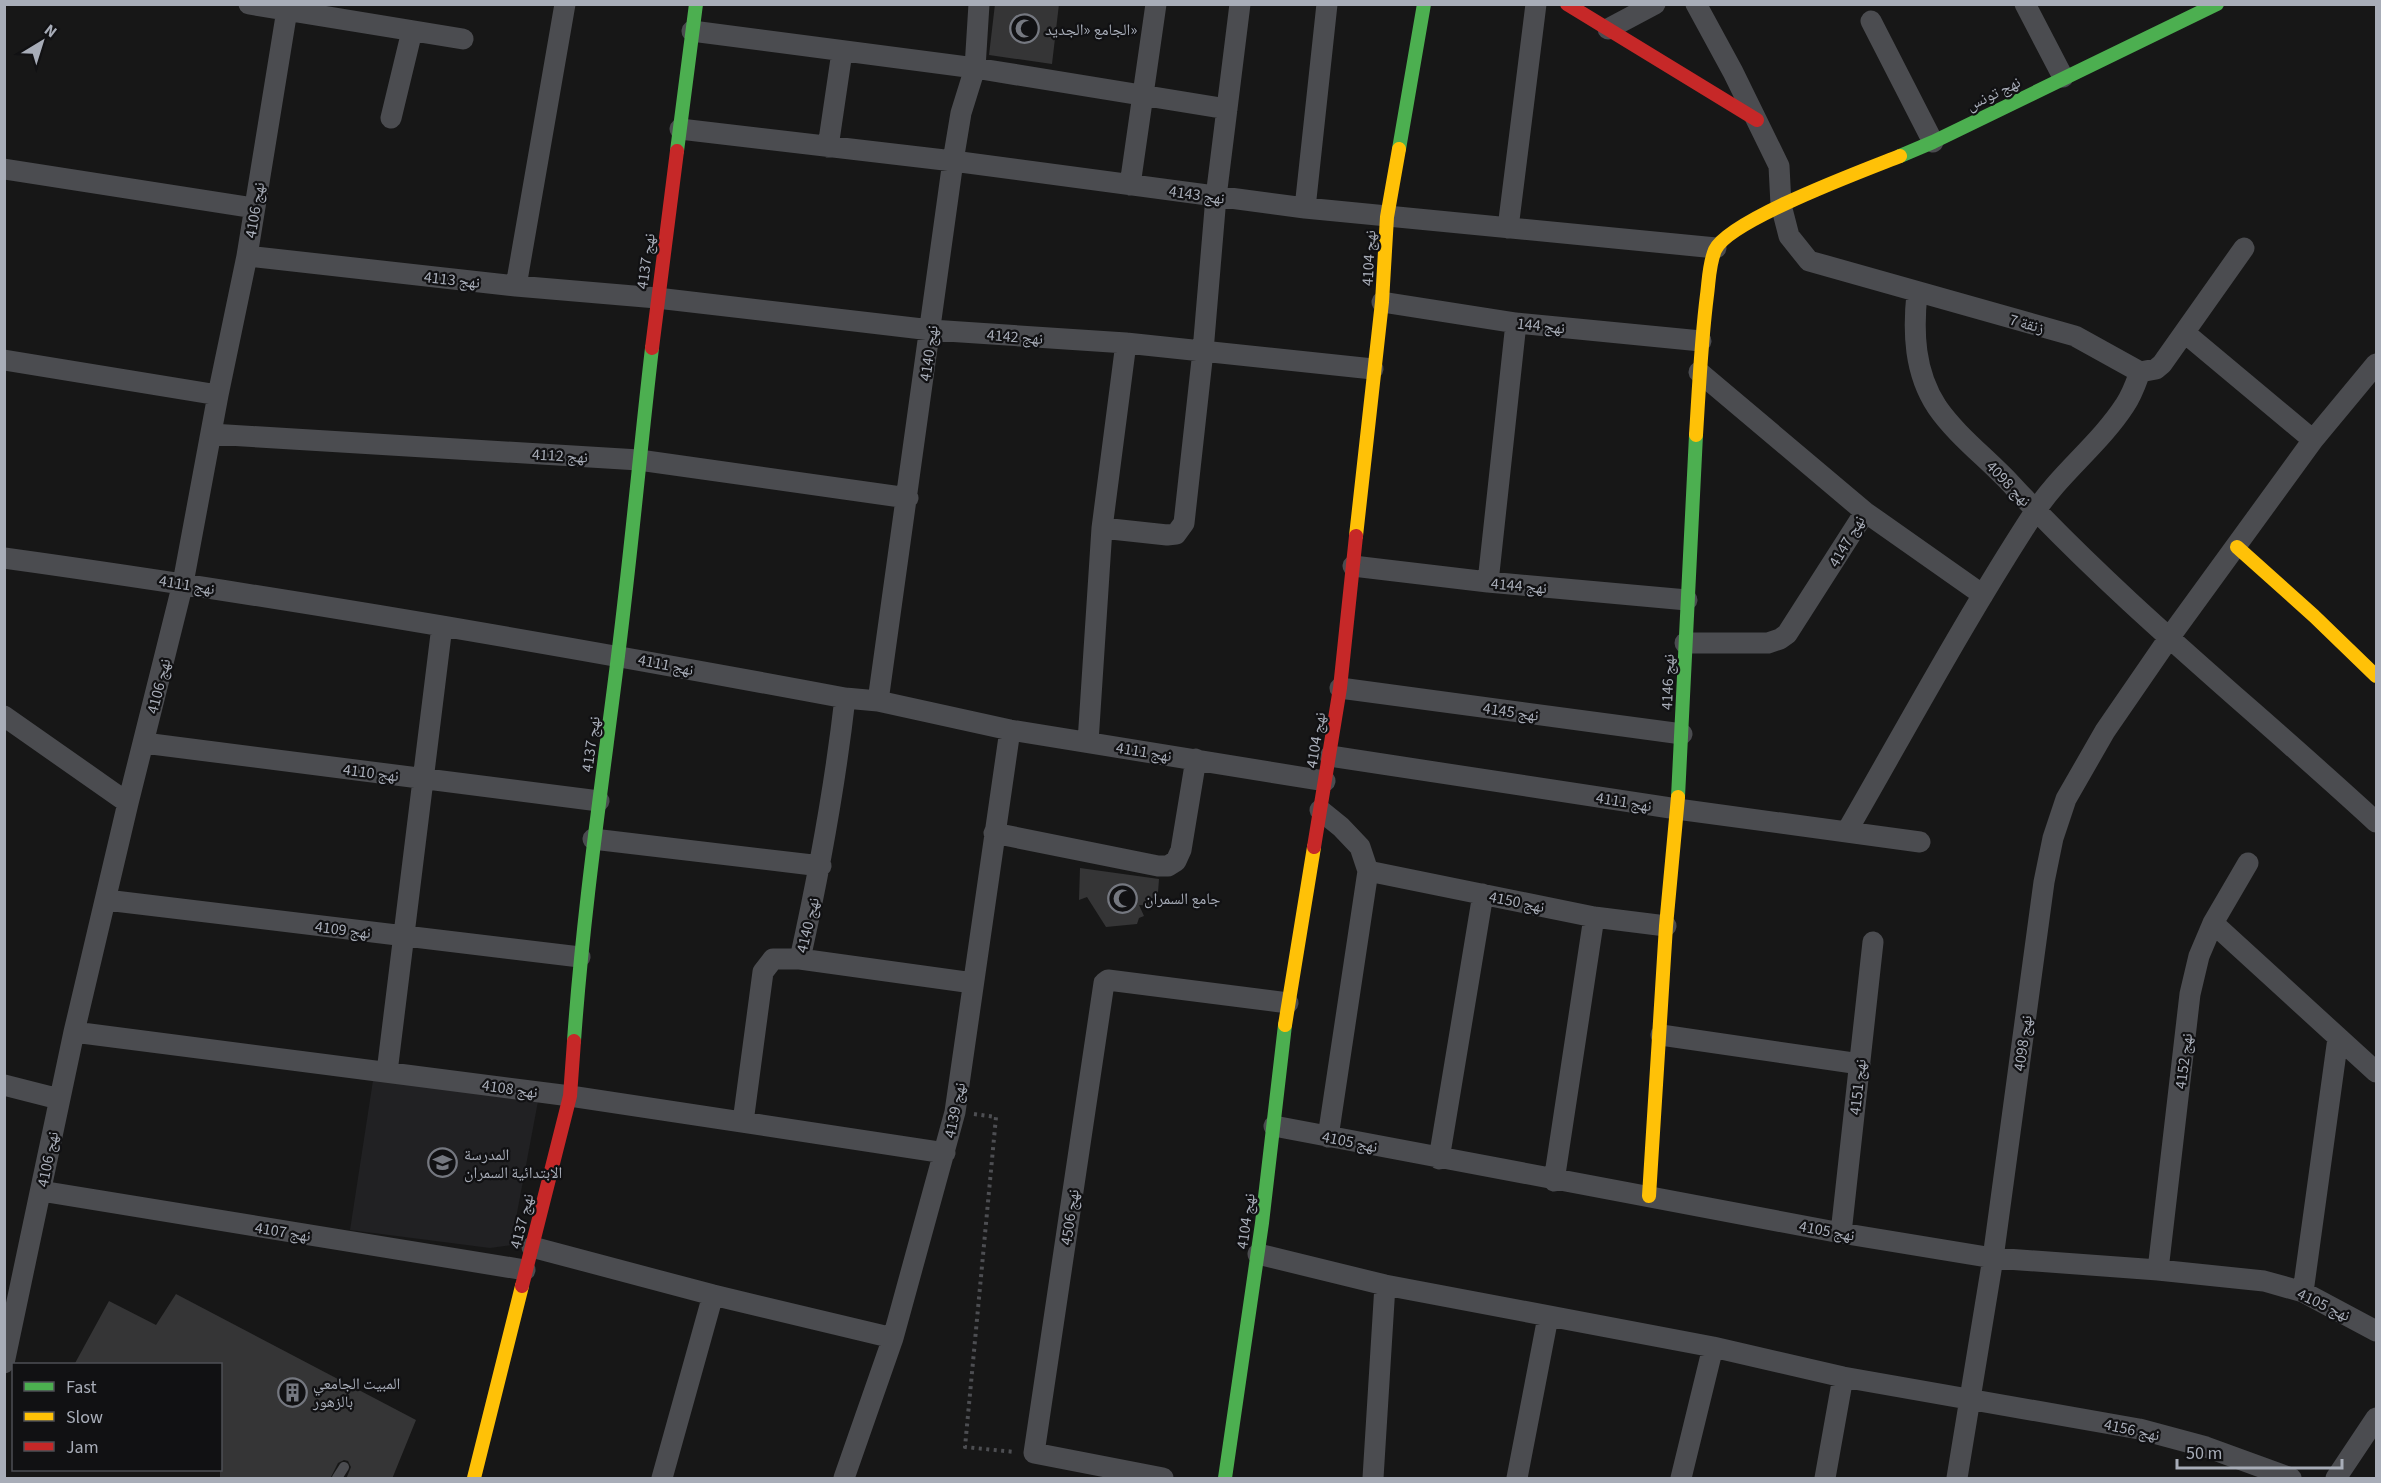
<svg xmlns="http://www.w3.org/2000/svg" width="2381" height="1483" font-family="'Source Sans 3','Noto Naskh Arabic',sans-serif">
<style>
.built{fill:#212123}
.building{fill:#353536}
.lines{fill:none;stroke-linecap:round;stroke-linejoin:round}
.path{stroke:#4d4e52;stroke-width:4;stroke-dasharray:3 4.5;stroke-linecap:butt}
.lane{stroke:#4b4c50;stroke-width:10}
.street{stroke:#4b4c50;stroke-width:21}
.fast{stroke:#4caf50;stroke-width:14}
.slow{stroke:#ffc107;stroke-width:14}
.jam{stroke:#c62828;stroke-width:14}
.labels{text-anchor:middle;stroke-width:4.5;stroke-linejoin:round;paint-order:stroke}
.poi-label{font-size:16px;fill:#a8adb8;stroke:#111113;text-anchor:start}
.street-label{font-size:16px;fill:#a8adb8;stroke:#111113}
</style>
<rect width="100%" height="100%" fill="#171717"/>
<path class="built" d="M374,1074L539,1096L511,1245L490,1248L350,1230Z"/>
<path class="building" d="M995,4H1059L1052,64L989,55Z
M1080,868L1159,879L1157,906L1139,905L1144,916L1139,918L1137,924L1106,927L1087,897L1079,900Z
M176,1294L416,1420L392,1479H346L351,1467L348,1461L344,1460L338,1463L330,1479H220V1365H74L109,1301L156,1325Z"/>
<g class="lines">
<path class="path" d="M974,1114L996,1117L965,1447L1015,1452"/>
<path class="lane" d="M337,1478L344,1467"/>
<path class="street" d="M249,4L463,39
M1696,4L1733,72L1779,166L1781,205L1789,236L1809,261L2075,336L2140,372L2156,369L2162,364L2244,248
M2025,4L2063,77
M1871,21L1933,142
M1608,29L1655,4
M692,31L975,68L1227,109
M391,118L412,31
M680,129L953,161L1305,208L1716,248
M828,147L842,52
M4,169L254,208
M1130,185L1156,4
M1305,208L1327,4
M1508,228L1536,4
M247,256L516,286L657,298L931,330L1126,343L1373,369
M516,286L565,4
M1917,293C1913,332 1914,372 1937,407C1957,436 1988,459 2012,485C2125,607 2255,710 2376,822
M1382,302L1516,323L1701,341
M2185,333L2313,440
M4,360L218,395
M211,434L639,460L908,498
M1865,512L1983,595
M1102,528L1167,535L1176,534L1184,523L1203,351L1216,197L1240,4
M4,558C286,597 566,646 845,698L878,701L1010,730L1325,781
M1353,566L1488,582L1687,600
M1488,582L1516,323
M1685,643H1768L1780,639L1787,634L1865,512L1699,372
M1340,688L1682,734
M878,701L953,161L961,113L975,68L979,4
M4,716L128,803
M1088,742L1102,528L1126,343
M144,743L599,801
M1330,756L1677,809L1920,842
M1320,810L1341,827L1360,847L1368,871L1328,1137
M1847,831C1908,725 1967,616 2034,513C2060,473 2099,445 2125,405C2132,395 2136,383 2140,372
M994,833L1158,866H1168L1176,861L1181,850L1196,759
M593,839L821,866
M1368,871L1594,917L1666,926
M106,900L580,957
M2213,923L2376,1072
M800,959L973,983
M74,1032L570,1096L945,1153
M1661,1035L1860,1064
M387,1072L442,626
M4,1085L59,1099
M743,1122L763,972L773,959H800C819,873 835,786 845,698
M1274,1126L1841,1233L1993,1258L2158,1270L2264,1281L2303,1292L2376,1331
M1439,1159L1483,894
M1554,1181L1594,917
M41,1191L525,1270
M1841,1233L1873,942
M532,1247L713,1295L893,1338
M1258,1254L1385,1285L1713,1347L1843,1377L2139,1429L2206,1447L2291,1478
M2158,1270L2190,994L2199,956L2213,923L2248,863
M2303,1292L2338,1038
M4,1363L74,1032L128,803L183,583L218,395L247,256L288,4
M662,1478L713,1295
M844,1478L893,1338L955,1112L1010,730
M1163,1478L1034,1453L1104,983L1108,980L1288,1003
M1373,1478L1385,1285
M1517,1478L1548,1317
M1681,1478L1713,1347
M1825,1478L1843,1377
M1957,1478L1993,1258L2044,882L2053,838L2066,799L2105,731L2169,638L2313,440L2376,364
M2336,1478L2376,1418"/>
<path class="fast" d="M1399,149L1424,4
M677,151L696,4
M1900,156L1933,142L2217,4
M1678,797L1696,435
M574,1041C583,912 602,784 618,656C631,553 640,451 652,348
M1225,1478L1262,1223L1285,1025"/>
<path class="slow" d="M1696,435C1699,388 1701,342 1707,295C1709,280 1709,264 1715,250C1729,220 1865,170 1900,156
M1356,536L1382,302L1387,217L1399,149
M2237,547L2314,616L2376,676
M1285,1025L1314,847
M1649,1196L1666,926L1678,797
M474,1478L522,1286"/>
<path class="jam" d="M1567,4L1757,120
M652,348L677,151
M1314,847L1340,688L1356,536
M522,1286L570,1096L574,1041"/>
</g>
<defs>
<symbol id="mosque-ring" viewBox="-11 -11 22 22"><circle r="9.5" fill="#111113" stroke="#757880" stroke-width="1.5"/><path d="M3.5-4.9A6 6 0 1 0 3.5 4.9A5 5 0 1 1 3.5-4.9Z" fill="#757880"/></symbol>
<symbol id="school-ring" viewBox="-11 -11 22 22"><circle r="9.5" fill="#111113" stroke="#757880" stroke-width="1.5"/><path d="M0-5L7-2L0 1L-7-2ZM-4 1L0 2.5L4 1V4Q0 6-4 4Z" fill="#757880"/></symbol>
<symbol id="building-ring" viewBox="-11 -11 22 22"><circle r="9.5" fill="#111113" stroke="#757880" stroke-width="1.5"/><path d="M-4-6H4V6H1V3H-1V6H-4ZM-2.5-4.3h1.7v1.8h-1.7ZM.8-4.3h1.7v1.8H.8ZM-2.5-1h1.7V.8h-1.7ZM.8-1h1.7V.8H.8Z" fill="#757880"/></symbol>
</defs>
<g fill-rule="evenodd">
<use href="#mosque-ring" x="1008" y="12" width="33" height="33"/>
<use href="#mosque-ring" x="1106" y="882" width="33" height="33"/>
<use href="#school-ring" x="426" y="1146" width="33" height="33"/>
<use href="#building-ring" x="276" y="1376" width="33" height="33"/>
</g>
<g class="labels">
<g class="poi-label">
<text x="1045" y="35">الجامع «الجديد»</text>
<text x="1144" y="904">جامع السمران</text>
<text x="464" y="1160">المدرسة<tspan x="464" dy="18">الابتدائية السمران</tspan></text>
<text x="313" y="1389">المبيت الجامعي<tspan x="313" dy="18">بالزهور</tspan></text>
</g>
<g class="street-label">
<text transform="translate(1993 93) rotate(-26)" y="6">نهج تونس</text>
<text transform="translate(1197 194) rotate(8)" y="6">نهج 4143</text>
<text transform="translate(254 210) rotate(-81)" y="6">نهج 4106</text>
<text transform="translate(1368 258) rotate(-87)" y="6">نهج 4104</text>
<text transform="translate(645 261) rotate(-82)" y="6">نهج 4137</text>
<text transform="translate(452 279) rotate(6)" y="6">نهج 4113</text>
<text transform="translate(2027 323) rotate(15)" y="6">زنقة 7</text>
<text transform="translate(1541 325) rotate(6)" y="6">نهج 144</text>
<text transform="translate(1015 336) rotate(4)" y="6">نهج 4142</text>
<text transform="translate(928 353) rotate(-82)" y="6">نهج 4140</text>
<text transform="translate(560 455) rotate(3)" y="6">نهج 4112</text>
<text transform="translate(2009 483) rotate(46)" y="6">نهج 4098</text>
<text transform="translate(1846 541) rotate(-60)" y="6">نهج 4147</text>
<text transform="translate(187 584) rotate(9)" y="6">نهج 4111</text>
<text transform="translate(1519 585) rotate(5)" y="6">نهج 4144</text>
<text transform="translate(666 664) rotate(11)" y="6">نهج 4111</text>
<text transform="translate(1667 682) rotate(-88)" y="6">نهج 4146</text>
<text transform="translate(158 686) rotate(-76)" y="6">نهج 4106</text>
<text transform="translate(1511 711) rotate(8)" y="6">نهج 4145</text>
<text transform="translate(1315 740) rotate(-81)" y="6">نهج 4104</text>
<text transform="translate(590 744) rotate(-82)" y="6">نهج 4137</text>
<text transform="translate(1144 751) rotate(9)" y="6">نهج 4111</text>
<text transform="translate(371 772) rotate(7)" y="6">نهج 4110</text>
<text transform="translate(1624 801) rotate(9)" y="6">نهج 4111</text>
<text transform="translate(1517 901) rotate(11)" y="6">نهج 4150</text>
<text transform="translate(807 925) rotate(-77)" y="6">نهج 4140</text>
<text transform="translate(343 929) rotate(7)" y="6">نهج 4109</text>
<text transform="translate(2022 1043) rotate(-82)" y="6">نهج 4098</text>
<text transform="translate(2183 1061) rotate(-83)" y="6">نهج 4152</text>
<text transform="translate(1857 1087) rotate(-84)" y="6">نهج 4151</text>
<text transform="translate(510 1088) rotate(8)" y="6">نهج 4108</text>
<text transform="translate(954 1110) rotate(-79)" y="6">نهج 4139</text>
<text transform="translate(1350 1141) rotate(11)" y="6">نهج 4105</text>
<text transform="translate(47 1159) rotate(-79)" y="6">نهج 4106</text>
<text transform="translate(1069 1217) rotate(-82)" y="6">نهج 4506</text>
<text transform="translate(521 1221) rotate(-76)" y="6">نهج 4137</text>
<text transform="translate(1245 1221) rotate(-82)" y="6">نهج 4104</text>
<text transform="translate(1827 1230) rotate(10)" y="6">نهج 4105</text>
<text transform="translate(283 1231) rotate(9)" y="6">نهج 4107</text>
<text transform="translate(2324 1304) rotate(25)" y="6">نهج 4105</text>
<text transform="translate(2132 1429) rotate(12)" y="6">نهج 4156</text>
</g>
</g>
<rect width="2381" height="1483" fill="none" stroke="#a8adb8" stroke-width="12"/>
<rect x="12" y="1363" width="210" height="108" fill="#111113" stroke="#4d4f55" stroke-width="1.5"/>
<rect x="24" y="1382" width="30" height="9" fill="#4caf50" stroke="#4d4f55" stroke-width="1.5"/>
<text x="66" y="1393" font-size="18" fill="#a8adb8">Fast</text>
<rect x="24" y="1412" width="30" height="9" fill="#ffc107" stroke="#4d4f55" stroke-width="1.5"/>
<text x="66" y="1423" font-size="18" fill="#a8adb8">Slow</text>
<rect x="24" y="1442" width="30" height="9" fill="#c62828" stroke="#4d4f55" stroke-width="1.5"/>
<text x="66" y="1453" font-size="18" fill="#a8adb8">Jam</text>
<g transform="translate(42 42) rotate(38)" stroke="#111113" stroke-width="4.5" paint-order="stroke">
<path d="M0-4.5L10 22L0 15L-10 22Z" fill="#a8adb8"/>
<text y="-9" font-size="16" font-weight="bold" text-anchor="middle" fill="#a8adb8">N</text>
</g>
<path d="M2177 1459v9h165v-9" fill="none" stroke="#a8adb8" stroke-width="3"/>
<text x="2186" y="1459" font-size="18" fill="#a8adb8" stroke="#111113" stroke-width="4.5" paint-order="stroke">50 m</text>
</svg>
